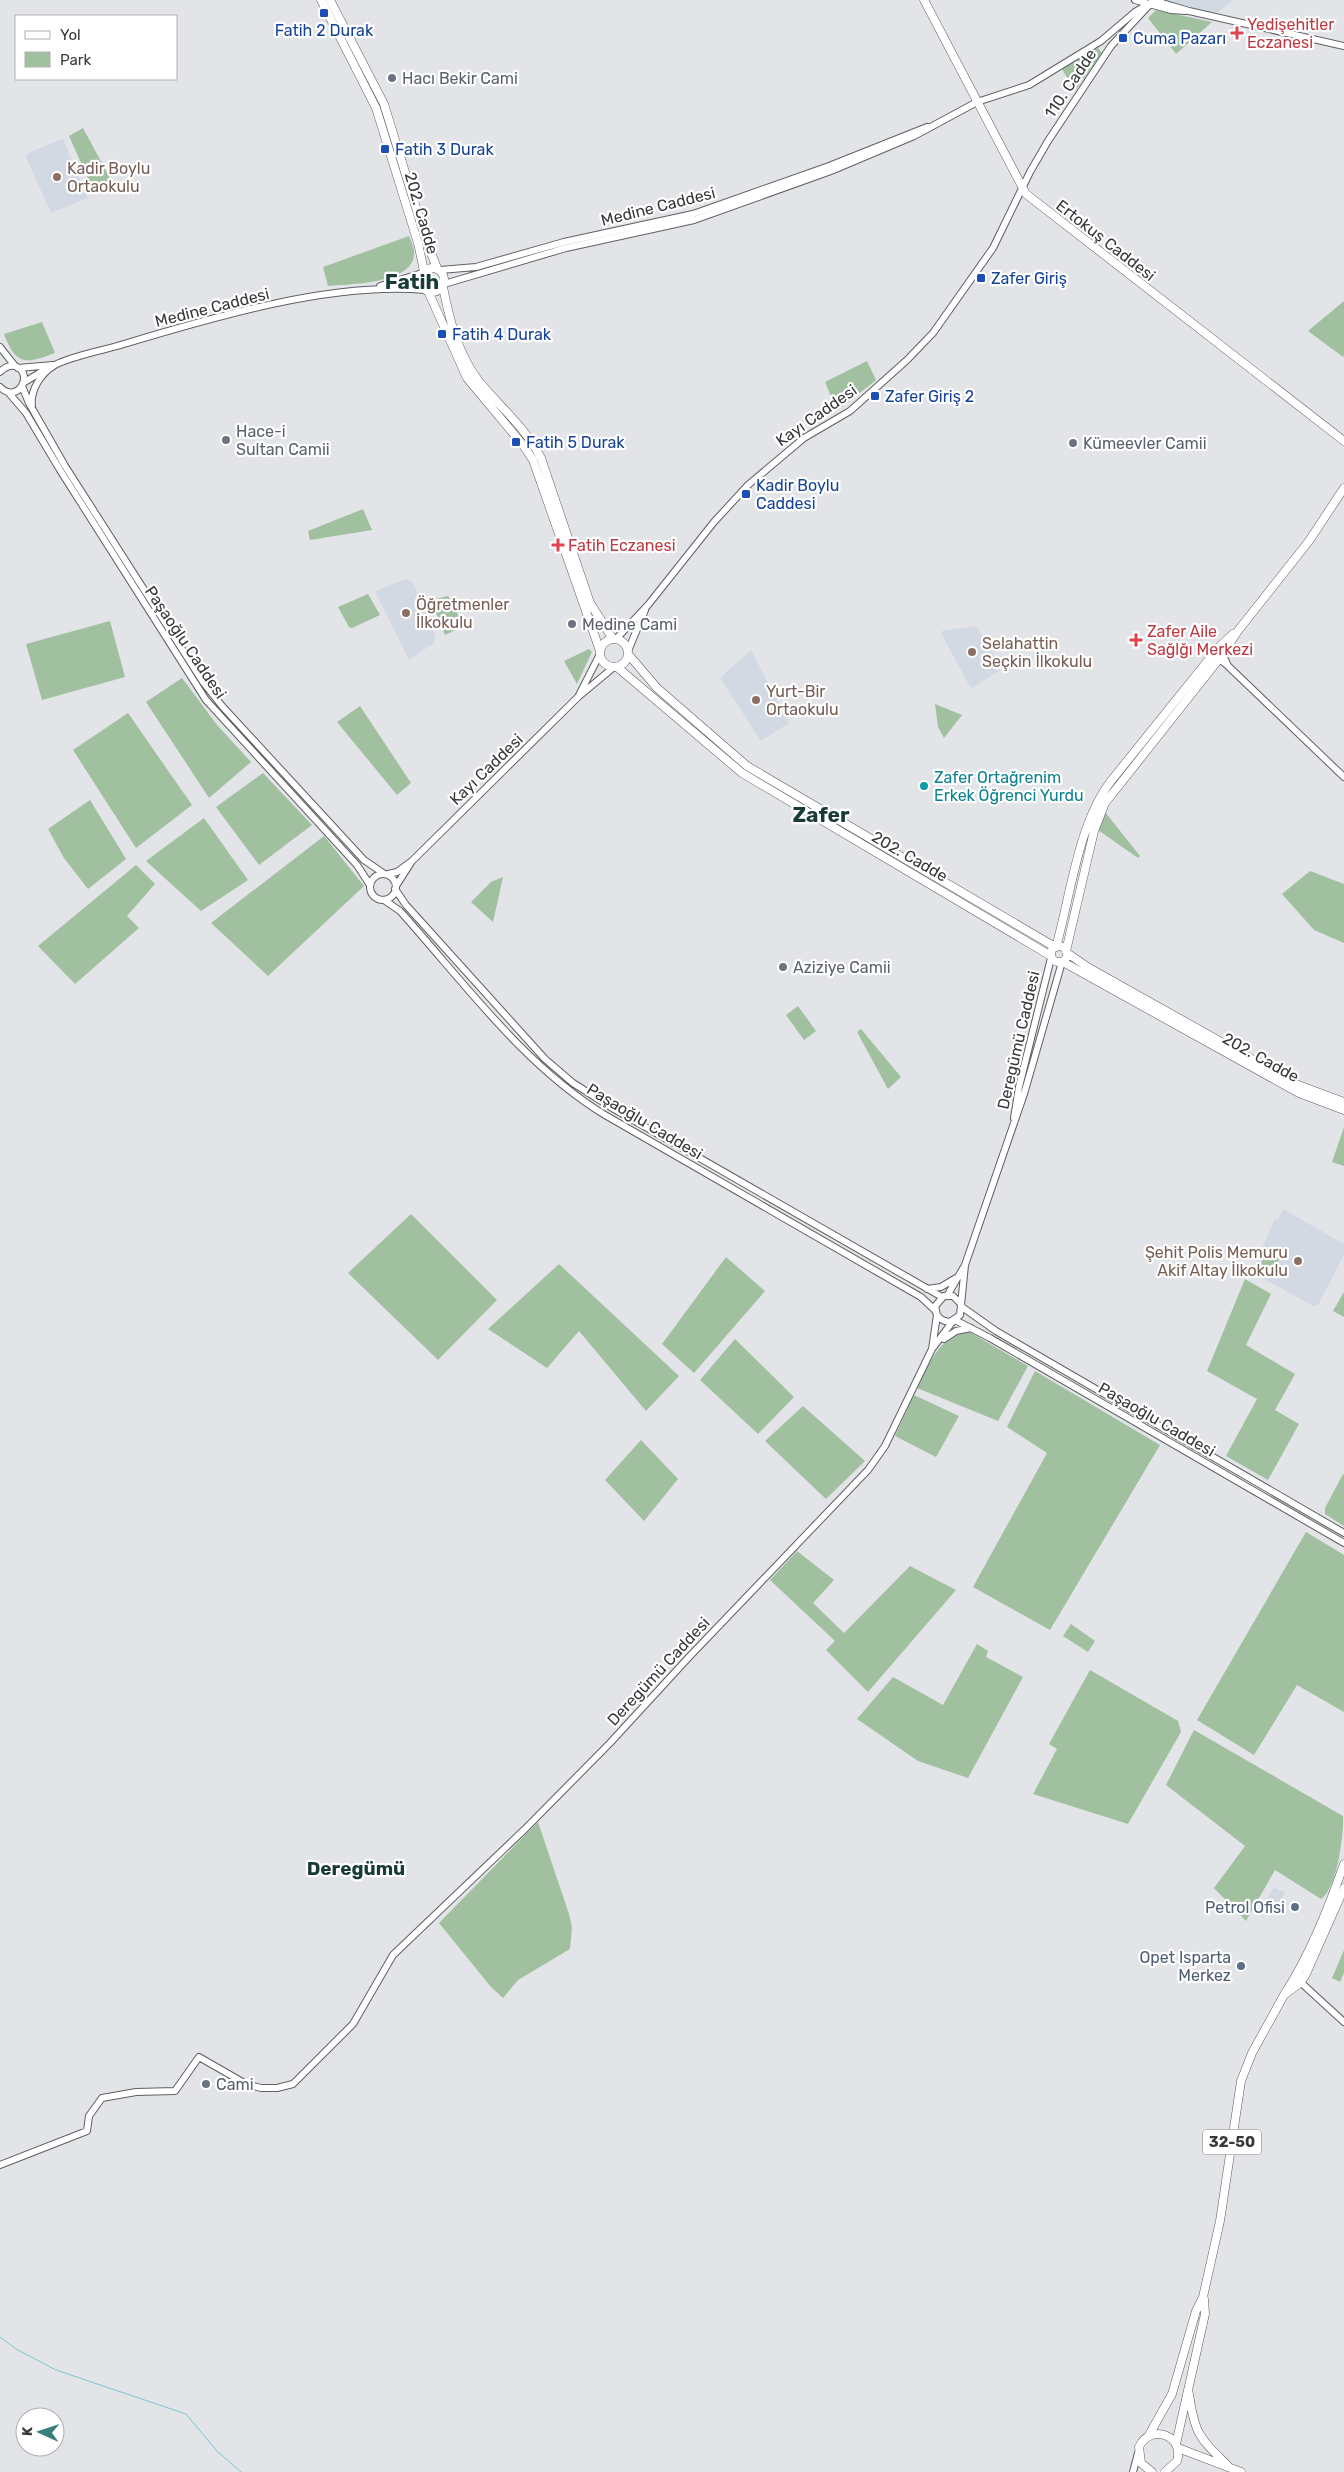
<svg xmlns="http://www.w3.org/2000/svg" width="1344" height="2472" font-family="Rubik,sans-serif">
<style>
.built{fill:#d2d9e3}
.green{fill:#a1c0a0}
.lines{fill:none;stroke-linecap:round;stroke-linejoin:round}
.stream{stroke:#7bc7d3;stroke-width:1}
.tertiary-casing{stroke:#5e6063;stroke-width:8}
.secondary-casing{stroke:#5e6063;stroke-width:9}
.primary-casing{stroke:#5e6063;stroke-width:9}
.tertiary{stroke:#fff;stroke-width:6}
.secondary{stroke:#fff;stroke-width:8}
.primary{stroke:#fff;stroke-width:8}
.transit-dot{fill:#1a4fb4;stroke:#fff;stroke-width:2}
.health-dot{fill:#e0444e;stroke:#fff;stroke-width:2}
.worship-dot{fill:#6b7280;stroke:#fff;stroke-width:2}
.education-dot{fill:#8d6e63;stroke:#fff;stroke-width:2}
.culture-dot{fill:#0f9aa8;stroke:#fff;stroke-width:2}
.service-dot{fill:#5c6f8a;stroke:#fff;stroke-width:2}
.labels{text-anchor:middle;stroke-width:4.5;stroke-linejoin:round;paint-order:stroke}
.shield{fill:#fff;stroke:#737474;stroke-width:1}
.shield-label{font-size:15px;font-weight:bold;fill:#373839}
.health-label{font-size:16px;fill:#be3a42;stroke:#fff;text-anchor:start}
.transit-label{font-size:16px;fill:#164399;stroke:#fff;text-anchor:start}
.worship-label{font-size:16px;fill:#5b616d;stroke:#fff;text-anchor:start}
.street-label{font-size:16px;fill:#373839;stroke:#fff}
.education-label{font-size:16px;fill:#785e54;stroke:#fff;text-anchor:start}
.culture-label{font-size:16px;fill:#0d838f;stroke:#fff;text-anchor:start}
.service-label{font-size:16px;fill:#4e5e75;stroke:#fff;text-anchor:end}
.quarter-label{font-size:19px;font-weight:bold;fill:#193b38;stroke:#fff}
.district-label{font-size:21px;font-weight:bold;fill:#193b38;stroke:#fff}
</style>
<rect width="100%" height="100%" fill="#e2e4e8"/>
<path class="built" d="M1164,0H1233L1216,14Z
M63,139L88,198L51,213L26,157L28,153Z
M406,579L411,581L414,585L435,635L434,643L409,660L375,591Z
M975,626L986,639L1000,670L973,688L970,687L941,633L942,631Z
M751,650L789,723L761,741L720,678Z
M1283,1209L1344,1244V1255L1318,1305L1313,1306L1255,1274L1253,1268L1275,1219H1278Z
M1274,1887L1285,1893L1275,1909L1264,1903Z"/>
<path class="green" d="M1156,10L1212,22L1176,54L1148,18Z
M1098,48L1102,53L1075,91L1062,69Z
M83,128L112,182L109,187L95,194L69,136Z
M409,236C411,241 415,249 414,255C412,284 349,284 328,286L323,267Z
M1344,301V355L1343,357L1308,331Z
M42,322L55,353C26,364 16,366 4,334Z
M867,361L876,380L837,411L825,382Z
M363,509L372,530L310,540L308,531Z
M368,594L380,615L352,628L349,627L338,607Z
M448,596L464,626L445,635L431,600Z
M110,621L125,677L42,700L26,644Z
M589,649L592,652L577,684L564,661Z
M182,678L217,725L251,762L209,798L146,702Z
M935,704L962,715L944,738L938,727Z
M360,706L411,783L397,795L337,722Z
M128,713L192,805L136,848L73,750Z
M263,773L312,825L259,865L216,807Z
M90,800L126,859L88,889L64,858L48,829Z
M1105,812L1140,856L1138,858L1098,830Z
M204,818L248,880L201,911L146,861Z
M324,836L364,886L268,976L211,923Z
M136,865L155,884L127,916L139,928L75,984L38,946Z
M1310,871L1344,884V943L1314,930L1282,894Z
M503,877L493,922L471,902L491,882Z
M798,1006L816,1031L804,1040L786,1015Z
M861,1029L901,1077L888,1089L857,1032Z
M1344,1127V1166L1332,1162Z
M411,1214L497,1300L438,1360L348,1273Z
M1267,1252L1279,1259L1269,1279L1257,1272Z
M726,1257L765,1291L694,1373L662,1344Z
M559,1264L679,1376L646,1411L579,1331L547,1368L488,1329Z
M1245,1279L1271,1294L1246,1345L1295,1374L1275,1410L1299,1424L1268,1480L1226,1456L1257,1399L1207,1371Z
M1344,1292V1317L1333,1311Z
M966,1330L1028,1366L998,1421L917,1388C929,1364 938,1339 966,1330Z
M735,1339L794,1397L758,1434L700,1380Z
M1035,1371L1160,1445L1050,1630L973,1587L1047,1453L1007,1427Z
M914,1395L959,1416L936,1457L895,1436Z
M803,1406L865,1461L826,1499L765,1441Z
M641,1440L678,1479L644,1521L605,1480Z
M1343,1474L1344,1475V1526L1325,1514V1508Z
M1306,1532L1344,1555V1712L1297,1685L1254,1755L1197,1720Z
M797,1551L834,1580L813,1603L844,1633L910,1566L956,1590L868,1692L826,1650L835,1641L770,1580Z
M1071,1624L1095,1641L1088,1652L1063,1636Z
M977,1644L988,1651L986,1657L1023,1677L968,1778L918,1761L857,1719L893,1677L943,1705Z
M1090,1670L1178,1721L1181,1732L1128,1824L1033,1794L1057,1749L1049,1744Z
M1194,1730L1343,1816C1344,1834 1337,1889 1321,1899L1275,1870L1246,1921L1214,1888L1245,1846L1166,1785Z
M538,1822L569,1914L572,1927L570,1949L518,1980L503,1998L491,1987L439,1923Z
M1344,1950V1973L1340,1982L1332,1978Z"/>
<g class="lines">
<path class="stream" d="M0,2337L16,2349L56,2370L186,2414L217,2451L241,2472"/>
<defs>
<path id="tertiary" d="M1135,0L1171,10L1185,11
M1152,0L1189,11L1344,46
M440,270L476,267L564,242L693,214L829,166L927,127
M444,284L566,248L694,220L831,171L914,136L977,102L1029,85L1101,41L1135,12L1145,6
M380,286L422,273
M0,347L15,366
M18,368L53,365
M0,372C4,368 8,365 15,366C35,373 18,405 0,387
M23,383L46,369
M22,386L29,403L65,466L203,682L222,706L364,860L383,873
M8,392L26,413L60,470L206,700L357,865L370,885
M32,406C30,390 41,373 55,365C71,356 105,350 124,344C214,317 331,282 425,290
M616,639L648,605L714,522L748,485L804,438L850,411L907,360L933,333L993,248L1030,172L1048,141L1111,46L1154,0
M628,651L645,610
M600,654L578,697L614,667
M1216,656L1228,666L1221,651
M1228,666L1344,777
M412,861L578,697
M370 887a13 13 0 1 1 26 0a13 13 0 1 1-26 0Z
M388,874L397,872L412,861L396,886
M395,889L406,905L545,1059L573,1083L614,1109L942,1297
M384,900L400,911C464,982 523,1065 605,1115L921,1297L936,1311
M1014,1118L1019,1087L1051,958
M965,1265L1024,1094L1062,962
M927,1289L941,1287L956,1278
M947,1296L965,1265L960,1315L950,1322C940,1321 934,1315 936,1305L944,1296H953L961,1304
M962,1307L996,1331L1344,1533
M937,1315L932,1349L953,1321
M955,1320L990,1338L1344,1543
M944,1339L956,1331L971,1328
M1297,1979L1344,2022
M0,2165L87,2131L89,2116L102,2098L136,2092L175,2091L199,2057L246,2084L261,2088H277L293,2084L353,2024L393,1955L525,1829L610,1743L689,1657L868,1470L885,1446L932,1349
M1133,2472L1138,2453"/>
<path id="secondary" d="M321,0L376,108L418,243L424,271
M330,0L384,104L426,240L437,268
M924,0L1026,194L1344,441
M420 280a12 12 0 1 1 24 0a12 12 0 1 1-24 0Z
M443,287C449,318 458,354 478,380C499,406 526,428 541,458L590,603L613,639
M428,291L467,378L523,445L533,460L600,651
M600 653a14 14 0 1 1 28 0a14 14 0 1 1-28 0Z
M628,654L657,688L747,766L1055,947
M617,667L742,773L1051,956
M1051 954a8 8 0 1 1 16 0a8 8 0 1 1-16 0Z
M1056,947C1071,894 1078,824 1111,781L1218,648L1233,634
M1066,951L1094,831L1105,803L1223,654L1237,632L1309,541L1344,488
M1067,953L1089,968L1298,1085L1344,1102
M1063,962L1299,1093L1344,1110"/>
<path id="primary" d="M1344,1864C1328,1909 1310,1955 1284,1995L1300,1983L1306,1974L1344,1888
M1189,2394C1195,2435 1199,2437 1228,2466
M1149,2435L1172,2394L1196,2311L1203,2297L1220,2221L1241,2081L1252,2053L1284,1995
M1176,2444L1205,2314L1204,2299
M1178,2448L1241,2472
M1152,2472L1141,2463L1139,2447C1150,2423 1185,2435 1177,2461L1165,2472"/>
</defs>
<use href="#tertiary" class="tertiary-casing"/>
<use href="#secondary" class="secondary-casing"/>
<use href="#primary" class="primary-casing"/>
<use href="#tertiary" class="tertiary"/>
<use href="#secondary" class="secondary"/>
<use href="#primary" class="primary"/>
</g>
<g class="transit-dot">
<rect x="319" y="8" width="10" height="10" rx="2.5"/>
<rect x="1118" y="33" width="10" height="10" rx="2.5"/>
<rect x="380" y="144" width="10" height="10" rx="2.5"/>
<rect x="976" y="273" width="10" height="10" rx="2.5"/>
<rect x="437" y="329" width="10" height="10" rx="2.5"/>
<rect x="870" y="391" width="10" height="10" rx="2.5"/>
<rect x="511" y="437" width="10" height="10" rx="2.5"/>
<rect x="741" y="489" width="10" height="10" rx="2.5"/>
</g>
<g class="health-dot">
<path d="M1234.5 25.5h5v5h5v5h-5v5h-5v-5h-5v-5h5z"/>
<path d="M555.5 537.5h5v5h5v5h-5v5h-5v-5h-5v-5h5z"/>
<path d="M1133.5 632.5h5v5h5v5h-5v5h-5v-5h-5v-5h5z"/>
</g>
<g class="worship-dot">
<circle cx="392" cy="78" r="5"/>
<circle cx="226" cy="440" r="5"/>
<circle cx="1073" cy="443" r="5"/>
<circle cx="572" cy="624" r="5"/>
<circle cx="783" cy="967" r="5"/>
<circle cx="206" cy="2084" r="5"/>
</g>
<g class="education-dot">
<circle cx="57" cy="177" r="5"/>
<circle cx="406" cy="613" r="5"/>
<circle cx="972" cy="652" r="5"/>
<circle cx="756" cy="700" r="5"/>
<circle cx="1298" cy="1261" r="5"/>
</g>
<circle class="culture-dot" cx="924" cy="786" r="5"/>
<g class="service-dot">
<circle cx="1295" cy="1907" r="5"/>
<circle cx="1241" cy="1966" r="5"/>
</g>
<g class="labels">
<rect class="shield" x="1203" y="2129.5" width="58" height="25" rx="4"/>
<g class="shield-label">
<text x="1232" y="2147">32-50</text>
</g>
<g class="health-label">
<text x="1247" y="30">Yedişehitler<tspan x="1247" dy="18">Eczanesi</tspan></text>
<text x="568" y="551">Fatih Eczanesi</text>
<text x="1147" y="637">Zafer Aile<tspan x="1147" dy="18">Sağlğı Merkezi</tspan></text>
</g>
<g class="transit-label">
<text x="324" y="36" text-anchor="middle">Fatih 2 Durak</text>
<text x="1133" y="44">Cuma Pazarı</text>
<text x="395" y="155">Fatih 3 Durak</text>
<text x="991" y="284">Zafer Giriş</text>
<text x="452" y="340">Fatih 4 Durak</text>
<text x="885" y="402">Zafer Giriş 2</text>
<text x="526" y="448">Fatih 5 Durak</text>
<text x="756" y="491">Kadir Boylu<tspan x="756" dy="18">Caddesi</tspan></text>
</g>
<g class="worship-label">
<text x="402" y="84">Hacı Bekir Cami</text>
<text x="236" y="437">Hace-i<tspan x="236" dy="18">Sultan Camii</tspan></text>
<text x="1083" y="449">Kümeevler Camii</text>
<text x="582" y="630">Medine Cami</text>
<text x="793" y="973">Aziziye Camii</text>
<text x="216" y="2090">Cami</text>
</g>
<g class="street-label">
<text transform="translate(1070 83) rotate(-56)" y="6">110. Cadde</text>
<text transform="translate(658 206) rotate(-14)" y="6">Medine Caddesi</text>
<text transform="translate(422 213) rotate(74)" y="6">202. Cadde</text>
<text transform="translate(1106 240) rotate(38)" y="6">Ertokuş Caddesi</text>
<text transform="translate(212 307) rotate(-14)" y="6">Medine Caddesi</text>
<text transform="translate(816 415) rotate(-35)" y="6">Kayı Caddesi</text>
<text transform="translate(186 642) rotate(56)" y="6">Paşaoğlu Caddesi</text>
<text transform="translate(486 769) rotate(-44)" y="6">Kayı Caddesi</text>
<text transform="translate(910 856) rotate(30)" y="6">202. Cadde</text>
<text transform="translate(1018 1040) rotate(-77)" y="6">Deregümü Caddesi</text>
<text transform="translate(1261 1057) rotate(29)" y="6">202. Cadde</text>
<text transform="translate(645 1121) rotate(31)" y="6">Paşaoğlu Caddesi</text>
<text transform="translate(1157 1419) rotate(30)" y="6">Paşaoğlu Caddesi</text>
<text transform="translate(658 1671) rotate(-47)" y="6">Deregümü Caddesi</text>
</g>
<g class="education-label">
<text x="67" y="174">Kadir Boylu<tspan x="67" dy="18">Ortaokulu</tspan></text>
<text x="416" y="610">Öğretmenler<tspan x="416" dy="18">İlkokulu</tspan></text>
<text x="982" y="649">Selahattin<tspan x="982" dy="18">Seçkin İlkokulu</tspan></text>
<text x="766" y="697">Yurt-Bir<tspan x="766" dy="18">Ortaokulu</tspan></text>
<text x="1288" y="1258" text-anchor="end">Şehit Polis Memuru<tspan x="1288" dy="18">Akif Altay İlkokulu</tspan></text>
</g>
<g class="culture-label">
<text x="934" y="783">Zafer Ortağrenim<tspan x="934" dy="18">Erkek Öğrenci Yurdu</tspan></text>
</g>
<g class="service-label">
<text x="1285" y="1913">Petrol Ofisi</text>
<text x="1231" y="1963">Opet Isparta<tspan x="1231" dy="18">Merkez</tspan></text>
</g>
<g class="quarter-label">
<text x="356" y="1875">Deregümü</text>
</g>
<g class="district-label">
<text x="412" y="289">Fatih</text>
<text x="821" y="822">Zafer</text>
</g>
</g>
<rect x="15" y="15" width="162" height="65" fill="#ffffff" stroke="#afafb0"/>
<rect x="25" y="31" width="25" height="8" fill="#ffffff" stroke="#afafb0"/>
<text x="60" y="40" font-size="15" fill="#373839">Yol</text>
<rect x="25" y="52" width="25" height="15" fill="#a1c0a0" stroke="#afafb0"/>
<text x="60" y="65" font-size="15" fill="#373839">Park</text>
<g transform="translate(40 2432) rotate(273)"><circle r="24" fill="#ffffff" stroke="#afafb0"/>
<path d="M0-4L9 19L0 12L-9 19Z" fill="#387f79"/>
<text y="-8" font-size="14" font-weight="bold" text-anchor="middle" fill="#373839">K</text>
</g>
</svg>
